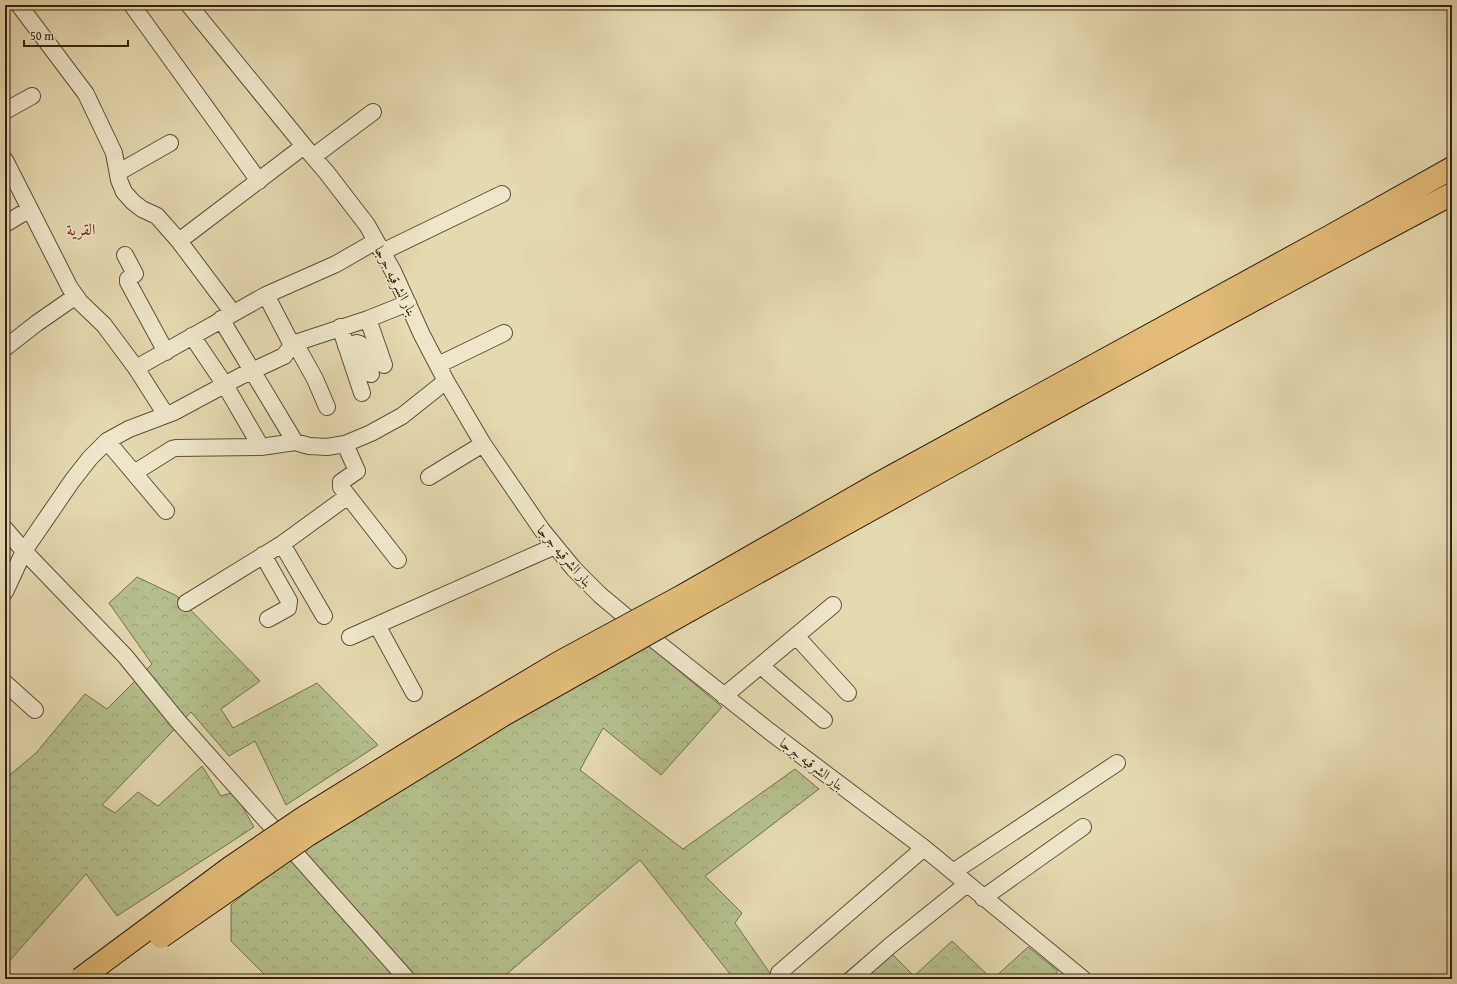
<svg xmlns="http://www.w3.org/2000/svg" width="1457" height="984" font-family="'Gentium Book Plus',Amiri,serif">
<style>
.forest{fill:url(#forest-crowns);stroke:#74714e}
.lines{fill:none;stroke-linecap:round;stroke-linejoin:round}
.minor-casing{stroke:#605038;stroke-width:18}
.highway-casing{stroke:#342311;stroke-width:24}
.minor{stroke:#eee6cb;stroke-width:16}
.highway{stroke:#e2bc78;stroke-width:22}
.highway-bridge-casing{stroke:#342311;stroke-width:24;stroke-linecap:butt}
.highway-bridge{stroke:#e2bc78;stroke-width:22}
.labels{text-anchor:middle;stroke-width:3;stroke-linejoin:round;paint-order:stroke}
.street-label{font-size:14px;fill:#342311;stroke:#eee6cb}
.quarter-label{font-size:16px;fill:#7a1f14;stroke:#eee6cb}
</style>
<defs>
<pattern id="forest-crowns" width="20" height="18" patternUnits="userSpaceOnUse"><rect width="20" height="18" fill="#b4bf8b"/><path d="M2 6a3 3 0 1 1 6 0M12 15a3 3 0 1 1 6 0" fill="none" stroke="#9ba477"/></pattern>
</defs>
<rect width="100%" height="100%" fill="#e5d9af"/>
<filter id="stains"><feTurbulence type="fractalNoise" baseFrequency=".005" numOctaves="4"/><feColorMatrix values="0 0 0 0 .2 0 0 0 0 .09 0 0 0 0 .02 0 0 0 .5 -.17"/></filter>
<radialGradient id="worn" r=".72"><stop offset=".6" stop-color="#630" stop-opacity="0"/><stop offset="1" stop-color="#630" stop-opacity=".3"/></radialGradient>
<path class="forest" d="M137,577L177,596L260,681L221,709L233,728L317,683L378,745L286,805L255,741L229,756L191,712L102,805L115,813L138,792L158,806L202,766L221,796L234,792L254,827L117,916L86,874L5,966V779L36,753L85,694L107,709L152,664L109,603Z
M647,644L722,707L661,775L603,728L580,770L683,849L795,769L819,789L705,876L742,913L735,923L774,979H734L640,860L501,979H269L231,941V905L275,868L409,782Z
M952,941L992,979H838L881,943L914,976Z
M1028,947L1058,971L1052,979H993Z"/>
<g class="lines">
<defs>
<path id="minor" d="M19,5L86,94L114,153L119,180L124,192L133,202L142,209L157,216L179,241L233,313
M132,5L259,181
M189,5L304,146L327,173L367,225L393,271L422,335L446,381L483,444L542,530L574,569L600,595L643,631L769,731L924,848L1083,979
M5,111L32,96
M314,156L373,112
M5,160L70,288L80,302L104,325L136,368L166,415
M119,172L170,143
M5,224L30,209
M179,241L304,146
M382,252L502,194
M125,255L135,274L128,279V282L166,352
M266,295L292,345
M221,319L295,442
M368,319L384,365
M340,327L362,393
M192,336L225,385L261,447
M295,343L315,379L327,407
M346,346L357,343L360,344L371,374
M5,348L37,323L76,296
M438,365L504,333
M136,368L266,295L336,264L376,241
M107,441L166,511
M345,444L357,471L341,482V487L398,560
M134,473L172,449L176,448L261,447L295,442L309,446L327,447L345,444L371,433L402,416L446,381
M429,477L483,444
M5,529L24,551L125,656L177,720L407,979
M282,544L324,616
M263,555L289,601L288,608L268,619
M5,592L24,551L72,481L90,458L107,441L129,429L174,412L241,376L284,356L292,345L295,343L368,319L408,303
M186,603L282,544L348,496
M377,625L414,693
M796,636L848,693
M350,637L555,546
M761,666L824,720
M5,683L35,710
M724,696L833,605
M953,872L1117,763
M983,898L1083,827
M779,973L924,848
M852,979L891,945L967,884"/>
<path id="highway" d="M684,595L876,485L1329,237L1452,168
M690,610C943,469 1196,329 1452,194"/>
</defs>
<use href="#minor" class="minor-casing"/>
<use href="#highway" class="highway-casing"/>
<use href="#minor" class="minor"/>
<use href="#highway" class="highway"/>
<defs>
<path id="highway-bridge" d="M161,937L308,835L505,714L690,610
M80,979L231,867L303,818L424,743L560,662L684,595"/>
</defs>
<use href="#highway-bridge" class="highway-bridge-casing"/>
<use href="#highway-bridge" class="highway-bridge"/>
</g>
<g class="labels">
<g class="street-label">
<text transform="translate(396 281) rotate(63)" y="5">بنار الشرقيه جرجا</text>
<text transform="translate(565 556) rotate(49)" y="5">بنار الشرقيه جرجا</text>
<text transform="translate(812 764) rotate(37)" y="5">بنار الشرقيه جرجا</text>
</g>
<g class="quarter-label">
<text x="81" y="235">القرية</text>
</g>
</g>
<rect width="1457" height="984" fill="none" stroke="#e5d9af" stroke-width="20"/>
<rect x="6" y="6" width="1445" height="972" fill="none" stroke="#342311" stroke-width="2"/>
<rect x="10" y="10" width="1437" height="964" fill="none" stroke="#342311"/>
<path d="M24 40v6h104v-6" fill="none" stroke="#342311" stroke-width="2"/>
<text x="30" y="40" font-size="12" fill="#342311" stroke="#eee6cb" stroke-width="3" paint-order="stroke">50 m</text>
<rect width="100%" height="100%" filter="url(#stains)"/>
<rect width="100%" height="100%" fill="url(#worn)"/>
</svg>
